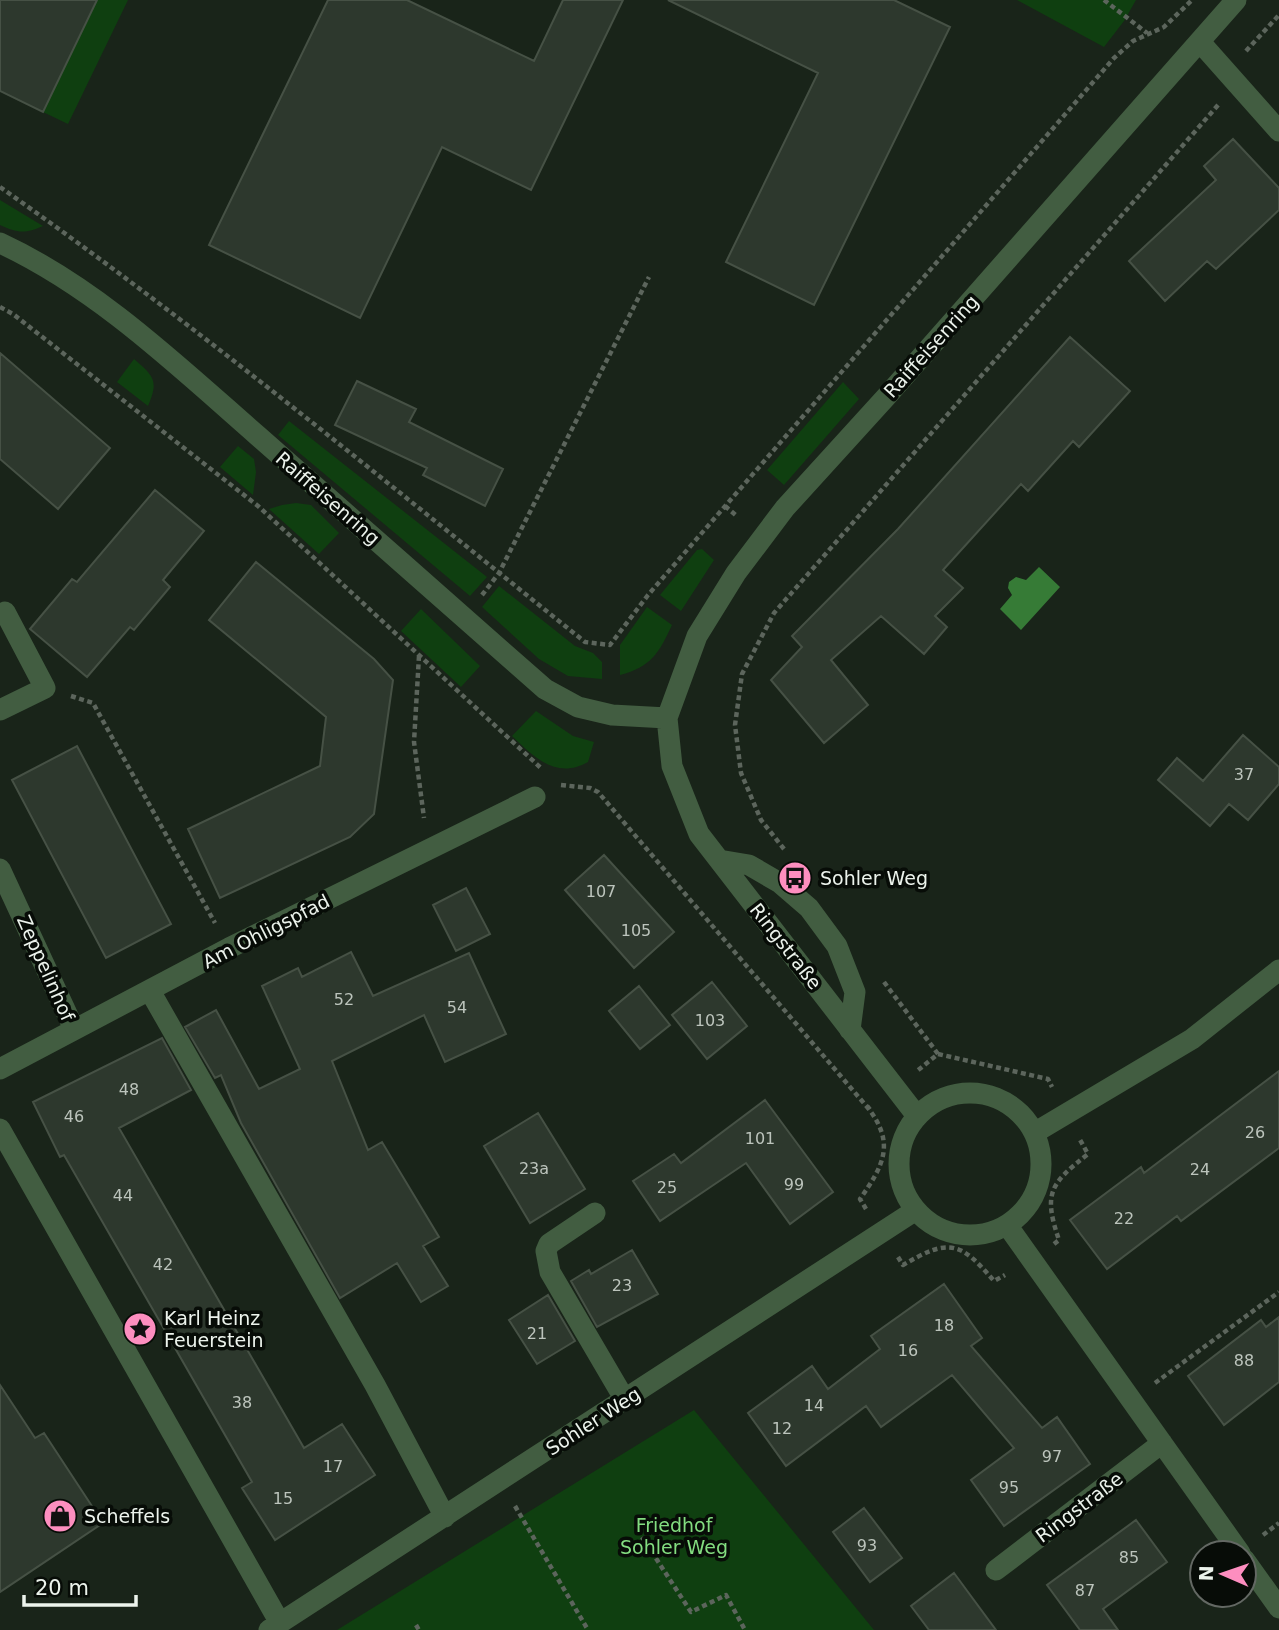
<svg xmlns="http://www.w3.org/2000/svg" width="1279" height="1630" font-family="'DejaVu Sans',sans-serif">
<style>
.green{fill:#0f3f10}
.water{fill:#367b36}
.building{fill:#2d382d;stroke:#465145;stroke-width:2}
.lines{fill:none;stroke-linecap:round;stroke-linejoin:round}
.path{stroke:#5c655c;stroke-width:4.5;stroke-dasharray:5 3.5;stroke-linecap:butt}
.minor{stroke:#425d41;stroke-width:21}
.labels{text-anchor:middle;stroke-width:7;stroke-linejoin:round;paint-order:stroke}
.number-label{font-size:16px;fill:#bcc4bc}
.street-label{font-size:19px;fill:#ecf3ec;stroke:#070c07}
.poi-label{font-size:19px;fill:#ecf3ec;stroke:#070c07;text-anchor:start}
.park-label{font-size:19px;fill:#83dd80;stroke:#070c07}
</style>
<rect width="100%" height="100%" fill="#192419"/>
<path class="green" d="M97,0H128L68,124L43,112Z
M1017,0H1136L1124,21L1104,47Z
M0,200L43,226C25,234 17,233 0,225Z
M134,359C154,376 159,381 148,406L117,382Z
M843,382L859,399L784,485L767,470Z
M289,421L487,577L470,596L278,435Z
M238,446L254,459L256,472L253,495L220,467Z
M296,503L311,505L339,533L319,554L269,509L282,505Z
M702,549L714,560L681,611L660,595L697,550Z
M499,586L575,646L593,653L602,662V679L568,676L539,659L482,607Z
M647,607L672,625C659,653 651,667 620,675V645Z
M421,609L480,666L461,687L401,631Z
M536,711L573,736L594,742L588,762C556,780 534,757 512,736Z
M694,1410L874,1630H337Z"/>
<path class="water" d="M1039,567L1060,587L1021,630L1000,609L1012,595L1008,588L1009,582L1016,577L1026,580Z"/>
<path class="building" d="M0,0H97L43,112L0,91Z
M328,0H407L534,61L563,0H623L531,190L442,147L360,318L209,245Z
M668,0H894L950,27L814,305L726,262L818,73Z
M1233,139L1279,188V210L1216,269L1207,261L1165,301L1129,261L1216,180L1204,166Z
M1070,337L1130,391L1079,447L1073,441L1028,491L1021,484L943,570L963,588L935,616L947,627L924,654L881,616L831,660L868,705L824,743L771,680L802,647L792,636L898,529Z
M0,353L110,448L58,509L0,459Z
M357,381L416,409L409,422L503,469L485,506L423,475L427,468L335,425Z
M155,490L204,531L163,580L170,587L134,630L130,627L87,677L30,629L72,579L77,582Z
M256,562L374,659L393,680L374,814L350,837L220,898L188,829L320,766L326,717L209,620Z
M1243,735L1279,767V784L1248,820L1229,804L1210,826L1158,780L1177,758L1203,781Z
M77,746L171,924L106,958L12,780Z
M604,855L674,932L634,968L565,890Z
M466,888L490,934L456,951L433,905Z
M351,952L373,996L469,953L506,1034L445,1062L424,1015L332,1061L368,1150L382,1142L439,1237L423,1246L448,1286L421,1302L397,1263L340,1298L241,1123L221,1075L215,1078L185,1027L216,1010L259,1089L300,1069L262,986L298,968L302,977Z
M712,982L747,1026L707,1059L672,1015Z
M639,986L670,1025L640,1049L609,1011Z
M162,1038L191,1090L119,1128L304,1448L342,1424L375,1475L275,1540L242,1488L252,1482L64,1155L60,1157L33,1102Z
M1279,1071V1148L1181,1221L1177,1216L1107,1269L1070,1220L1141,1167L1144,1173Z
M765,1100L833,1192L790,1224L746,1163L660,1221L633,1181L674,1154L681,1163Z
M538,1113L585,1189L530,1223L484,1146Z
M632,1250L658,1294L597,1327L571,1281L589,1270L591,1274Z
M944,1284L982,1338L971,1346L1042,1428L1057,1417L1090,1464L1004,1526L971,1480L1014,1448L952,1375L881,1427L866,1406L786,1466L748,1413L812,1366L828,1389L880,1349L871,1336Z
M548,1295L575,1341L537,1364L509,1320Z
M1279,1317V1382L1224,1425L1188,1376L1261,1320L1266,1327Z
M0,1385L35,1438L44,1433L103,1523L0,1592Z
M864,1508L902,1558L870,1582L833,1532Z
M1136,1520L1167,1562L1103,1609L1118,1630H1080L1047,1585Z
M954,1573L996,1630H929L911,1606Z"/>
<g class="lines">
<path class="path" d="M1104,0L1147,33
M1246,51L1279,15
M0,187C202,329 392,487 585,642L610,645L648,595L1114,58L1133,41L1164,27L1192,0
M0,307L13,314L258,506L542,769
M725,506L738,517
M482,595L499,573L649,277
M419,656L414,742L424,818
M71,696L93,703L215,923
M561,785L590,788L598,792L868,1108
M784,849L761,820L741,773L735,725L742,674L774,613L1219,104
M884,982L938,1054L917,1071
M938,1054L1048,1079L1052,1087
M866,1209L860,1199C883,1166 896,1144 868,1108L873,1104
M1054,1244L1059,1240C1043,1193 1050,1184 1088,1154L1079,1138
M898,1257L903,1265C949,1238 960,1241 994,1281L1005,1275
M1155,1383L1279,1292
M515,1506L588,1630
M1263,1535L1279,1523
M642,1537L691,1612L726,1595L745,1630
M416,1625L419,1630"/>
<path class="minor" d="M1200,42L1279,131
M0,243C97,288 178,366 258,436C354,520 449,605 545,689L578,707L612,715L667,718
M0,710L45,688L5,612
M719,860L749,865L780,883L809,908L837,946L855,992L850,1030
M0,869L74,1029
M150,991L375,1385L445,1517
M0,1069L229,948L535,797
M899 1164a71 71 0 1 1 142 0a71 71 0 1 1-142 0Z
M917,1116L699,834L672,766L667,718L697,636L736,573L785,508L886,397L1236,0
M0,1129L280,1623
M1034,1133L1192,1039L1279,970
M595,1213L549,1244L546,1251L550,1272L625,1400
M1007,1225L1240,1553
M1244,1559L1279,1608
M996,1570L1162,1443
M269,1630L916,1210"/>
</g>
<defs>
<symbol id="bus-disc" viewBox="-11 -11 22 22"><circle r="9.5" fill="#fd8ebf" stroke="#070c07"/><path d="M-5-6H5V4H4V6H2V4H-2V6H-4V4H-5ZM-3.5-4V0h7V-4ZM-3.5 1.2v1.5H-2V1.2ZM2 1.2v1.5H3.5V1.2Z" fill="#111"/></symbol>
<symbol id="sight-disc" viewBox="-11 -11 22 22"><circle r="9.5" fill="#fd8ebf" stroke="#070c07"/><path d="M0-6L1.8-2.2L6-1.7L2.9 1.2L3.7 5.4L0 3.3L-3.7 5.4L-2.9 1.2L-6-1.7L-1.8-2.2Z" fill="#111"/></symbol>
<symbol id="shop-disc" viewBox="-11 -11 22 22"><circle r="9.5" fill="#fd8ebf" stroke="#070c07"/><path d="M-5-2.5h2.3a2.7 3.5 0 0 1 5.4 0H5L5.5 6h-11ZM-1.5-2.5h3a1.5 2.3 0 0 0-3 0Z" fill="#111"/></symbol>
</defs>
<g fill-rule="evenodd">
<use href="#bus-disc" x="776" y="859" width="38" height="38"/>
<use href="#sight-disc" x="121" y="1310" width="38" height="38"/>
<use href="#shop-disc" x="41" y="1497" width="38" height="38"/>
</g>
<g class="labels">
<g class="number-label">
<text x="1244" y="780">37</text>
<text x="601" y="897">107</text>
<text x="636" y="936">105</text>
<text x="344" y="1005">52</text>
<text x="457" y="1013">54</text>
<text x="710" y="1026">103</text>
<text x="129" y="1095">48</text>
<text x="74" y="1122">46</text>
<text x="1255" y="1138">26</text>
<text x="760" y="1144">101</text>
<text x="534" y="1174">23a</text>
<text x="1200" y="1175">24</text>
<text x="794" y="1190">99</text>
<text x="667" y="1193">25</text>
<text x="123" y="1201">44</text>
<text x="1124" y="1224">22</text>
<text x="163" y="1270">42</text>
<text x="622" y="1291">23</text>
<text x="944" y="1331">18</text>
<text x="537" y="1339">21</text>
<text x="908" y="1356">16</text>
<text x="1244" y="1366">88</text>
<text x="242" y="1408">38</text>
<text x="814" y="1411">14</text>
<text x="782" y="1434">12</text>
<text x="1052" y="1462">97</text>
<text x="333" y="1472">17</text>
<text x="1009" y="1493">95</text>
<text x="283" y="1504">15</text>
<text x="867" y="1551">93</text>
<text x="1129" y="1563">85</text>
<text x="1085" y="1596">87</text>
</g>
<g class="street-label">
<text transform="translate(931 346) rotate(-48)" y="7">Raiffeisenring</text>
<text transform="translate(328 498) rotate(41)" y="7">Raiffeisenring</text>
<text transform="translate(266 931) rotate(-27)" y="7">Am Ohligspfad</text>
<text transform="translate(786 946) rotate(52)" y="7">Ringstraße</text>
<text transform="translate(46 968) rotate(66)" y="7">Zeppelinhof</text>
<text transform="translate(593 1421) rotate(-33)" y="7">Sohler Weg</text>
<text transform="translate(1079 1507) rotate(-37)" y="7">Ringstraße</text>
</g>
<g class="poi-label">
<text x="820" y="885">Sohler Weg</text>
<text x="164" y="1325">Karl Heinz<tspan x="164" dy="22">Feuerstein</tspan></text>
<text x="84" y="1523">Scheffels</text>
</g>
<g class="park-label">
<text x="674" y="1532">Friedhof<tspan x="674" dy="22">Sohler Weg</tspan></text>
</g>
</g>
<g transform="translate(1223 1574) rotate(272)"><circle r="33" fill="#070c07" stroke="#636863" stroke-width="2"/>
<path d="M0-5L12 26L0 18L-12 26Z" fill="#fd8ebf"/>
<text y="-10" font-size="19" font-weight="bold" text-anchor="middle" fill="#ecf3ec">N</text>
</g>
<path d="M24 1595v10h112v-10" fill="none" stroke="#ecf3ec" stroke-width="3.5"/>
<text x="35" y="1595" font-size="21" fill="#ecf3ec" stroke="#070c07" stroke-width="5" paint-order="stroke">20 m</text>
</svg>
